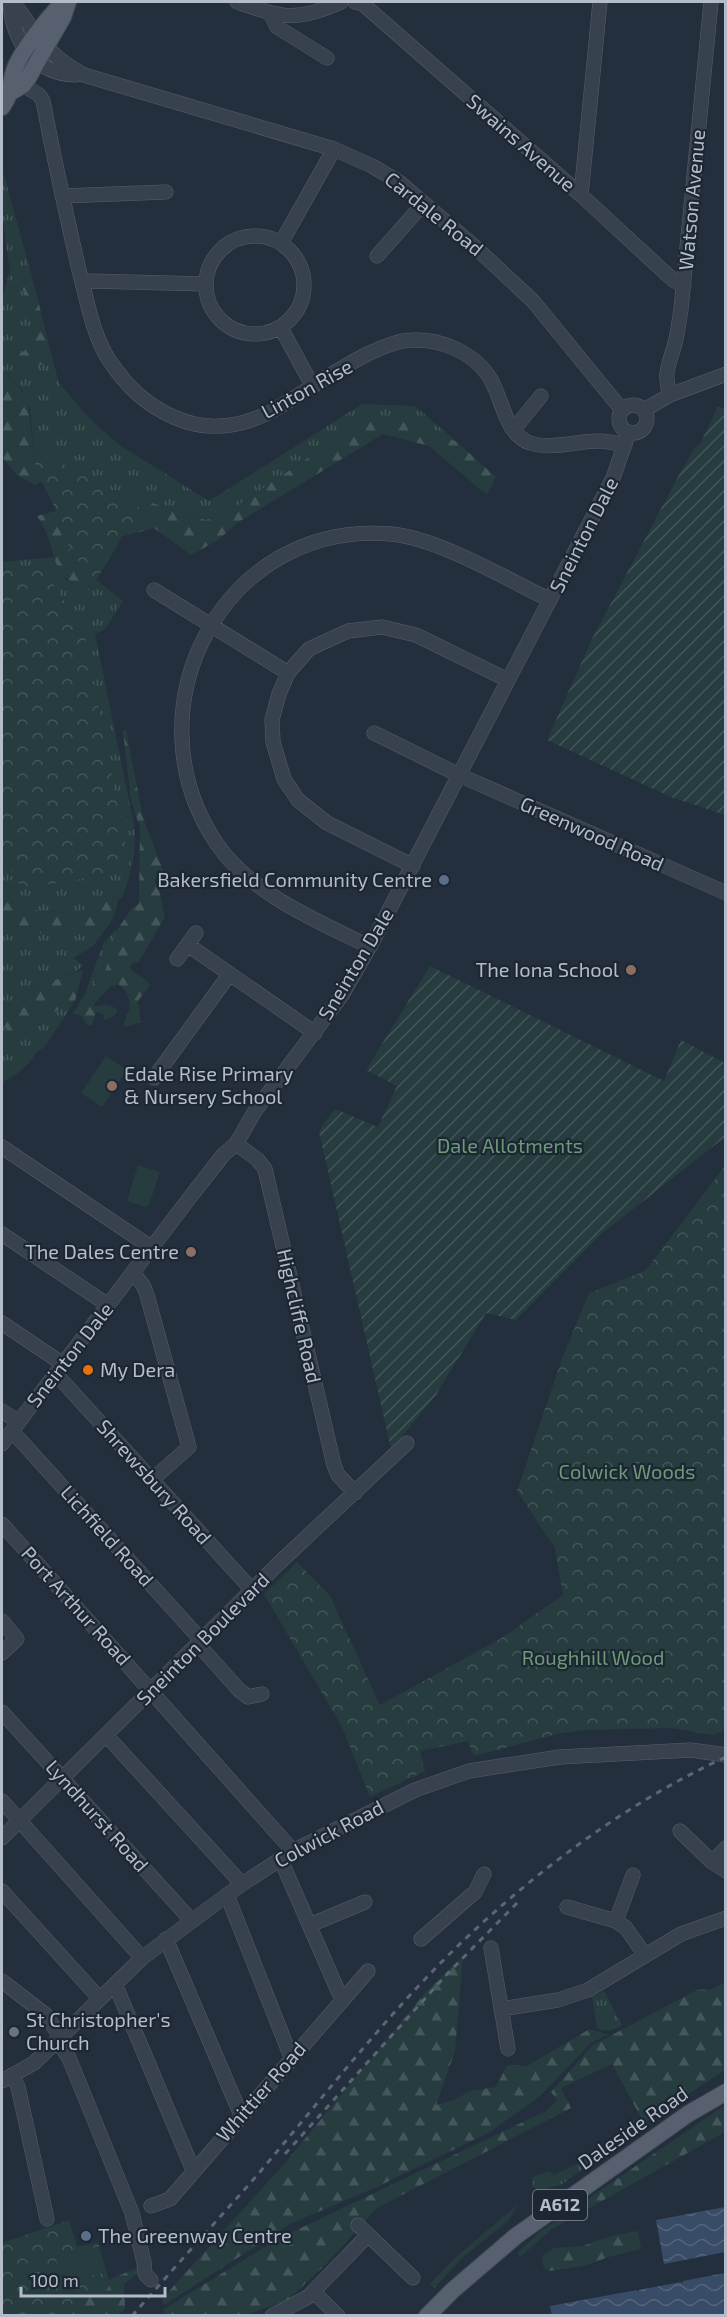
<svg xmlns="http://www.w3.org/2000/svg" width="727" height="2317" font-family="'Exo 2',sans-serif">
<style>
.grass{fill:url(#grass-tufts)}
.forest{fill:url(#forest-firs)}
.park{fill:url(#park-crowns)}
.garden{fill:url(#garden-furrows)}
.pitch{fill:#263c3f}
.water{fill:url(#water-waves)}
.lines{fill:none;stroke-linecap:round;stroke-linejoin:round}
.minor-casing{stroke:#565f6c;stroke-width:15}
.major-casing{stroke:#414a57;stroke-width:18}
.minor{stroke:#38414e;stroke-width:14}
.major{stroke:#56606e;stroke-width:16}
.rail{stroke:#5a6575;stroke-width:3;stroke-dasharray:6 6;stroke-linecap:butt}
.service-dot{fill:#5c6f8a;stroke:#1d2633;stroke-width:2}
.education-dot{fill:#8d6e63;stroke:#1d2633;stroke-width:2}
.food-dot{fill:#e8710a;stroke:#1d2633;stroke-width:2}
.worship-dot{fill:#6b7280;stroke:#1d2633;stroke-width:2}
.labels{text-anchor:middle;stroke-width:4.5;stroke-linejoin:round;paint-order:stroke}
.shield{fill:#1d2633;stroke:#878f9c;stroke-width:1.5}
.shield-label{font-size:18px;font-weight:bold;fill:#b4bcc9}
.street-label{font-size:20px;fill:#b4bcc9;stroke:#1d2633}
.poi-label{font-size:20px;fill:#b4bcc9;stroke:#1d2633;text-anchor:start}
.park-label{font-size:20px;fill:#6b9a76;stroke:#1d2633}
</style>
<defs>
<pattern id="grass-tufts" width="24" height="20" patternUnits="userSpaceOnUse" patternTransform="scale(1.5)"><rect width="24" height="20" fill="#263c3f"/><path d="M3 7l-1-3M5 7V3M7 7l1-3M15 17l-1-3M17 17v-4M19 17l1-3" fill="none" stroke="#435659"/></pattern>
<pattern id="forest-firs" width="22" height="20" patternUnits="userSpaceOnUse" patternTransform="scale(1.5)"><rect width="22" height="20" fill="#263c3f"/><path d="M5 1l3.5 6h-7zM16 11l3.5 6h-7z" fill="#435659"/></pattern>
<pattern id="park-crowns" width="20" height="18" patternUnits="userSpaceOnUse" patternTransform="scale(1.5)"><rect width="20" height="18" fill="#263c3f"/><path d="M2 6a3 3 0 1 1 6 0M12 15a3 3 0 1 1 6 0" fill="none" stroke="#435659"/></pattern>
<pattern id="garden-furrows" width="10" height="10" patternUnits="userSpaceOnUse" patternTransform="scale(1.5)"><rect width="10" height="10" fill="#263c3f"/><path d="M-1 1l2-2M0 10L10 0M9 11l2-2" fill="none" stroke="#435659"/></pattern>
<pattern id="water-waves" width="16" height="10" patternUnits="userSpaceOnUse" patternTransform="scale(1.5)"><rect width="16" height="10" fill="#394c67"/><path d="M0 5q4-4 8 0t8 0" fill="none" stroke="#53647b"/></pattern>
</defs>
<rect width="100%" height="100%" fill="#242f3e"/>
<path class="grass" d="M2,168L33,280L24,283L23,291L37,347L10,356L19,371L53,361L59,383L89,418L118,444L209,501L362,404L415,406L457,442L413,423L349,430L224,515L207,520L149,502L131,489L113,491L42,454L34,455L30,409L23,391L2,368V298L10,271L2,214Z
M53,557L66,580L90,590L97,580L123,601L105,629L95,634L134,825C137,851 131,874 122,898L74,913L41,911L2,901V855L22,888L129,863L84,631L41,566L2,570V562Z
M2,924C32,939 72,931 105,930L93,946L73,958L83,965L76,972L20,993L2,1013Z
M115,930H117L106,969L85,994L103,944Z
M75,1001L44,1048C36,1050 33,1059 27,1065C20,1072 11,1078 2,1082V1025L7,1029L27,1035L35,1022Z
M604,1991L622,2025C613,2031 607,2032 597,2028L592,1997Z
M639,2117L643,2126L562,2184L538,2191L533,2187L532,2177L550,2171L554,2175C568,2168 583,2162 595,2152C611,2141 622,2127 639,2117Z
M517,2205L508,2221L463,2257L434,2288L430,2284L455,2258Z"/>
<path class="forest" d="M33,280L53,361L19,372L10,356L37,347L23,291V283Z
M2,368L27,397L34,455L44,480L35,485L17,475L2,457Z
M376,417L413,423L457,442L496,477L487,495L429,446L383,434L237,523L218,540L191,555L154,528L139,507L113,491L131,489L149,502L206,520L224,515L349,430Z
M56,511L71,552L80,564L90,590C44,576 60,547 37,516Z
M126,730L143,818L164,872L154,880C162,893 161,903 165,917L138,963L133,962L130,968C136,976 145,977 150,985L138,1001L141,1022L126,1027L123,1025C131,1010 134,996 118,984L110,987L94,1004L95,1007C105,1004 109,1003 117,1010C116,1016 111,1018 105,1020L103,1014L96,1012L92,1025H87L82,1016L73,1013L85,994L106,969L117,930L133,907L139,904L140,828L131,800L123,731Z
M118,898C117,910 113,920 105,930C73,932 31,939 2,924V901L41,911L74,913Z
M83,970L75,1001L35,1022L27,1035L15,1044L2,1042L7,1029L2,1025V1013L20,993Z
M463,1956L455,2051L436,2105L454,2100L470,2091L496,2087L507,2065L527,2066L588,2030C596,2029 601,2034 609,2034L591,2043L540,2096L490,2132L379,2186L292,2223L164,2305L162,2299L285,2163L426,1992Z
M725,1982V2070L644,2123L612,2064L561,2088L571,2108L377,2208L329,2261L287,2301L245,2315H165L164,2309L278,2239L546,2111L557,2100L551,2092L593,2045L697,1990L713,1989Z
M725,2105V2132L552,2229L520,2257L517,2253L541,2231Z
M638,2231L641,2249L608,2257L588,2265L550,2271L545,2269L542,2263L543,2255L554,2248L583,2246L614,2235Z
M137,2268L139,2272L124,2284L125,2309L118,2315L23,2316Z"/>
<path class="park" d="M42,454L82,473L121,496L139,507L154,528L123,536L90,590L80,564L71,552L54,506L36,470L34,455Z
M41,566L84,631L129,863L101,876L22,888L2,855V570Z
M725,1166V1730L713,1735L671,1728L582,1730L557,1734L474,1756L468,1741L420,1751L425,1771L370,1797L342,1727L264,1594L297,1562L330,1596L380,1705L500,1639L563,1595L555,1548L517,1491L563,1356L589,1293L645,1271Z
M69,2220L77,2247L98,2242L111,2288L67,2306L52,2315H2V2243Z"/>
<path class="garden" d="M718,407L726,408L725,815L671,797L547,740L592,639L680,473L695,447L700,444Z
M430,966L664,1081L681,1040L725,1063V1137L600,1235L516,1320L486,1313L436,1395L391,1449L319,1132L323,1124L335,1109L378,1127L397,1086L366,1070Z"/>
<path class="pitch" d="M106,1056L127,1070L102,1107L81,1093Z
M138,1165L160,1172L149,1205L146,1207L127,1201Z
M97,2247L103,2273L62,2283L55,2256Z"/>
<path class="water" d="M725,2207V2252L664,2264L656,2220Z
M725,2273V2315H552L550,2306L637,2290L638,2292L639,2290L681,2282L682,2284L683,2281Z"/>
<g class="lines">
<defs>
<path id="minor" d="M10,2C12,40 34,74 76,75
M12,2C22,12 28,24 37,36C50,53 65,65 84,75L334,149L372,166L399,182L475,247L533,301L622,410
M237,2C282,17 295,23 341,2
M355,2L363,4L581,195L673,280L684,286
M270,13L277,27L327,58
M23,85L39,95L43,101C54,158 66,214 79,270C87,300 92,333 109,360C127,387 147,406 176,418C208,432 242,427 272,411C307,392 375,340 413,340C441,339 472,352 488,375C503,396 503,433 530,443C551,450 577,441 598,441C607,441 616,443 625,445
M581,195L600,2
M62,196L166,192
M206 285a49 49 0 1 1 98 0a49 49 0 1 1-98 0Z
M281,243L334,149
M377,256L424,203
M83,283L91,281L206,284
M281,328L312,385
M670,395C663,372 669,366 675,343C678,332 679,321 681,309L711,2
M619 419a14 14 0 1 1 28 0a14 14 0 1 1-28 0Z
M644,410L670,395L726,374
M514,429L541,396
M154,590L288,673
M374,733L459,775L726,893
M413,866L327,823L298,800L284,779L273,742L272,720L279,694L288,673L309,649L348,631L382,627L416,635L508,680
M188,945L315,1033
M370,947C318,921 251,894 217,844C125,709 224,519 391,534C438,538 507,579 550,600
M177,959L196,933
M154,1078L229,975
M236,1144L257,1159L265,1169L334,1465L338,1475L355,1493
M2,1147L152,1248
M2,1234L108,1305
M133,1273L143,1285L147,1295L189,1447L153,1479
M2,1323L63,1364
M56,1374L252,1590
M2,1411L19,1422
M12,1431L202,1641
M2,1444L191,1196L224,1154L236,1144L255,1111L342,995L373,941L613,478L629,432
M2,1524L293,1851
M2,1621L17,1639L2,1653
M198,1644L239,1690L248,1697L262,1694
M2,1712L191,1920
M106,1735L242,1884
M2,1801L142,1958
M680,1831L712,1862L726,1871
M2,1838L278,1564L407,1443
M280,1858L342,2000
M712,1862L726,1848
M2,1891L100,1999
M227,1895L291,2057
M567,1907L616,1921L626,1928L645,1955
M616,1921L633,1875
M310,1925L365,1902
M166,1939L241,2115
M421,1939L475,1892L484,1874
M491,1948L508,2049
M2,1981L46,2015L57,2032L58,2042L69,2058L132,2213L144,2262L145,2274L151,2280
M115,1984L193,2170
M501,2009L558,2000L588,1990L681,1934L726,1918
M12,2075L18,2087L47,2219
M2,2081L34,2063L142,1958L242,1884L293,1851L415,1790L469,1771L560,1757L691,1750L726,1755
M151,2206L170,2199L368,1971
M358,2225L413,2278
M314,2292L338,2316
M272,2316L308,2297L368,2235"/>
<path id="major" d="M11,92L23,85L28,78L63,17L68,2
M2,107C13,90 9,89 14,71C20,52 50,15 64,2
M427,2316L453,2290L516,2236L688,2114L726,2092"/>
</defs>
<use href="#minor" class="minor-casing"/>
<use href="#major" class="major-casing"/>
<use href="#minor" class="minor"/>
<use href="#major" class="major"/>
<path class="rail" d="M285,2154L448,1973L519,1901
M132,2316C172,2270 213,2225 253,2180C311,2112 366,2041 427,1977C509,1891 618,1806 726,1757"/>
</g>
<g class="service-dot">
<circle cx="444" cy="880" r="6"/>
<circle cx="86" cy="2236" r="6"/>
</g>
<g class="education-dot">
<circle cx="631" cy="970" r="6"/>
<circle cx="112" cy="1086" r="6"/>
<circle cx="191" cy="1252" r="6"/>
</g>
<circle class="food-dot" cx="88" cy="1370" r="6"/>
<circle class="worship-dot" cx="14" cy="2032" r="6"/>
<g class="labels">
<rect class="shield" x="533" y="2190" width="54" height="30" rx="4.5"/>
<g class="shield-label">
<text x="560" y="2211">A612</text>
</g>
<g class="street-label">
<text transform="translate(521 143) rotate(41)" y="7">Swains Avenue</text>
<text transform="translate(692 200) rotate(-85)" y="7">Watson Avenue</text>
<text transform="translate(434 214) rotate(39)" y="7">Cardale Road</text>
<text transform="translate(307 389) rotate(-29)" y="7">Linton Rise</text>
<text transform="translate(584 535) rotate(-63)" y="7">Sneinton Dale</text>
<text transform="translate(592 834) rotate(24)" y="7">Greenwood Road</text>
<text transform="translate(356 964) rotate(-59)" y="7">Sneinton Dale</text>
<text transform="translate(299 1316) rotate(77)" y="7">Highcliffe Road</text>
<text transform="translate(70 1355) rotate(-52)" y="7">Sneinton Dale</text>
<text transform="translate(154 1482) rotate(48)" y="7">Shrewsbury Road</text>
<text transform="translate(107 1536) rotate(48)" y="7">Lichfield Road</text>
<text transform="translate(76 1606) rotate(48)" y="7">Port Arthur Road</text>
<text transform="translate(203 1639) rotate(-45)" y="7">Sneinton Boulevard</text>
<text transform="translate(97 1816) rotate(48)" y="7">Lyndhurst Road</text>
<text transform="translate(329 1834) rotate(-28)" y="7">Colwick Road</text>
<text transform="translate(261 2092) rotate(-49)" y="7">Whittier Road</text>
<text transform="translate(633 2128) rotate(-35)" y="7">Daleside Road</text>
</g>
<g class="poi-label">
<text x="432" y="887" text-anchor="end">Bakersfield Community Centre</text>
<text x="619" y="977" text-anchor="end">The Iona School</text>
<text x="124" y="1081">Edale Rise Primary<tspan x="124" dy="23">&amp; Nursery School</tspan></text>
<text x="179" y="1259" text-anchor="end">The Dales Centre</text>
<text x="100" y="1377">My Dera</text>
<text x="26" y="2027">St Christopher's<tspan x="26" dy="23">Church</tspan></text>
<text x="98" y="2243">The Greenway Centre</text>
</g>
<g class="park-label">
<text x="510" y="1153">Dale Allotments</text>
<text x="627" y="1479">Colwick Woods</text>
<text x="593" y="1665">Roughhill Wood</text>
</g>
</g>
<rect width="727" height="2317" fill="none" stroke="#b4bcc9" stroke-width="6"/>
<path d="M21 2287v9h144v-9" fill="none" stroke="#b4bcc9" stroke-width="3"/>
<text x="30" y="2287" font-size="18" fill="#b4bcc9" stroke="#1d2633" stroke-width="4.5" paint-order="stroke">100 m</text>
</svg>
